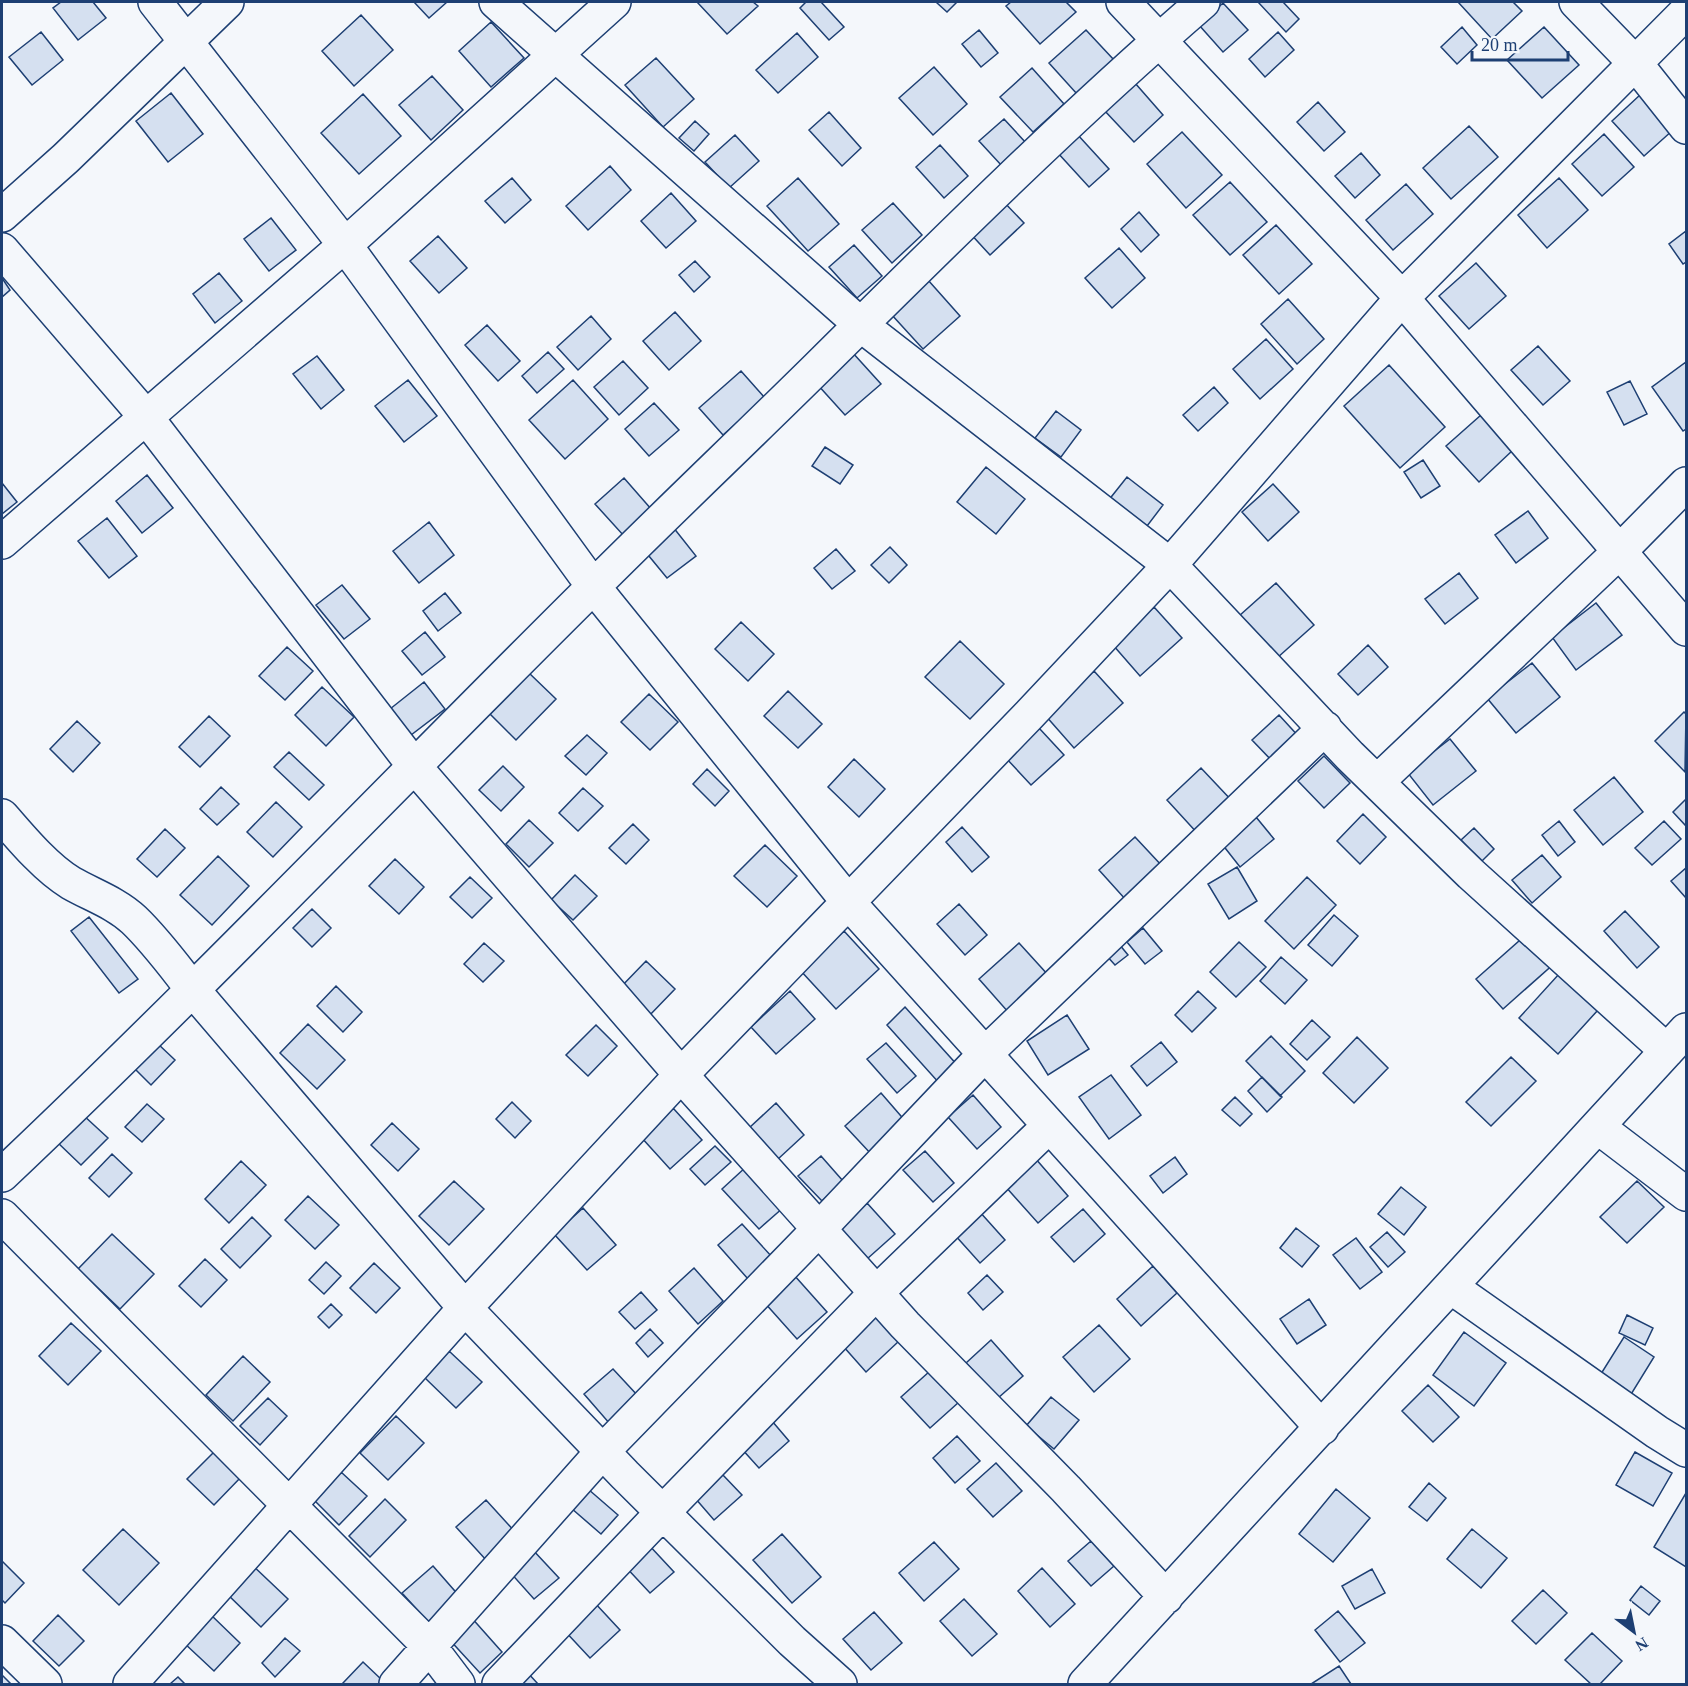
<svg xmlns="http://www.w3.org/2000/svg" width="1688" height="1686" font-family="'Times New Roman',serif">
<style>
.building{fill:#d5e0f0;stroke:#1d3f73;stroke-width:1.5}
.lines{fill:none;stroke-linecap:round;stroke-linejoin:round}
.minor-casing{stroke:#1d3f73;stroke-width:36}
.minor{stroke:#f4f7fb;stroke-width:33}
</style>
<rect width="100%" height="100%" fill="#f4f7fb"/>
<path class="building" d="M61,2H93L106,18L78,40L53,8Z
M414,2H447L429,18Z
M697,2H753L758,6L727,34Z
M806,2H821L844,27L829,40L800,8Z
M936,2H957L947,12Z
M1011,2H1066L1076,12L1040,44L1006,6Z
M1258,2H1283L1299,19L1286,32Z
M1458,2H1513L1522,11L1492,39Z
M1223,3L1248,30L1223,52L1199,25Z
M361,15L393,50L354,86L322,51Z
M491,22L524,58L491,87L459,51Z
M1462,27L1477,45L1457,64L1441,47Z
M1544,27L1579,65L1542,98L1507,60Z
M979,30L998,53L981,67L962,44Z
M1086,30L1114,60L1077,94L1049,63Z
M41,32L63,60L32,85L9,57Z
M1278,32L1294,50L1265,77L1249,59Z
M797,33L818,57L778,93L756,70Z
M656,58L694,99L663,127L625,85Z
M934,67L967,104L933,135L899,98Z
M1032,68L1064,104L1033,132L1000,97Z
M432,76L463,110L431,140L399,105Z
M1135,83L1163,115L1134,142L1104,110Z
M171,93L203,134L168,162L136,121Z
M363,94L401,136L359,174L321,133Z
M1641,94L1673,130L1644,156L1612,121Z
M1318,102L1345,132L1324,151L1297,122Z
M829,112L861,148L842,166L809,130Z
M1004,119L1027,144L1002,166L979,141Z
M695,121L709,134L694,151L679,138Z
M1469,126L1498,157L1451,199L1423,168Z
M1182,132L1222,175L1186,208L1147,164Z
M1077,134L1109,169L1089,187L1057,152Z
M1604,134L1634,167L1602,196L1572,164Z
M735,135L759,161L729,188L705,162Z
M940,145L968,176L944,198L916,167Z
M1361,153L1380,175L1355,198L1335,176Z
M610,166L631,190L588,230L566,206Z
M512,178L531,200L505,223L485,201Z
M798,178L839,224L808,251L767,206Z
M1559,178L1588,210L1547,248L1518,215Z
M1230,182L1267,222L1230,255L1193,215Z
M1406,184L1433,214L1393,250L1366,220Z
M671,193L696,221L666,248L641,221Z
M1002,200L1024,223L990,255L968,231Z
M893,203L922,235L892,263L862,230Z
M1139,212L1159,235L1141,252L1121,229Z
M271,218L296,250L269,271L244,239Z
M1276,225L1312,264L1279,294L1243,255Z
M1686,231V262L1683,264L1669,244Z
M438,236L467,268L439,293L410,261Z
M854,245L882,276L857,298L829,267Z
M1119,248L1145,278L1112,308L1085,278Z
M695,261L710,277L694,292L679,275Z
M1476,263L1506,296L1469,329L1439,296Z
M219,273L242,301L215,323L193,294Z
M2,278L10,290L2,297Z
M928,280L960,316L923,349L891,314Z
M1288,299L1324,339L1297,364L1261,324Z
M675,312L701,341L669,370L643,341Z
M591,316L611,339L578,370L557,347Z
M487,325L520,361L498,381L465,345Z
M1266,339L1293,369L1260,399L1233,369Z
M1538,346L1570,381L1543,405L1511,370Z
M548,352L564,369L537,393L522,376Z
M852,352L881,384L845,415L817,384Z
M317,356L344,390L321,409L293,374Z
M623,361L648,388L619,415L594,387Z
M1686,362V429L1683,431L1652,387Z
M1389,365L1445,427L1400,468L1344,406Z
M741,371L765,398L723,435L699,408Z
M408,380L437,416L404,442L375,406Z
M573,380L608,419L565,459L529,420Z
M1630,381L1647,414L1624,425L1607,392Z
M1214,387L1228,403L1198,431L1183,415Z
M654,403L679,430L649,456L625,429Z
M1056,411L1081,430L1061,457L1035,438Z
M1481,415L1513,450L1479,482L1446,446Z
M825,447L853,465L840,484L812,466Z
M1423,460L1440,486L1421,498L1404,472Z
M986,467L1025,499L996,534L957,502Z
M147,475L173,508L142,533L116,501Z
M1127,477L1163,505L1144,530L1108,501Z
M624,478L652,510L624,536L595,504Z
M2,483L17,502L2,514Z
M1273,484L1299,512L1268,541L1242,512Z
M1528,511L1548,538L1516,563L1495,535Z
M107,518L137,556L109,578L78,541Z
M429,522L454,555L419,583L393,551Z
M673,527L696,556L667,578L644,550Z
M890,547L907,565L889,583L871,565Z
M836,549L855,571L832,589L814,568Z
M1459,573L1478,598L1445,624L1425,599Z
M1276,583L1314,625L1277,658L1239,616Z
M342,585L370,619L344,639L316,605Z
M445,593L461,613L438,631L423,611Z
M1596,603L1622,635L1576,670L1552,637Z
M1154,607L1182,638L1140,676L1113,645Z
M741,622L774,654L748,681L715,649Z
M425,632L445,657L422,675L402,651Z
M960,641L1004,684L970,719L925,677Z
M1368,645L1388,667L1358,695L1338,674Z
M287,647L313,671L285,700L259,676Z
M1532,663L1560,697L1516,733L1487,698Z
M1094,671L1123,703L1074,748L1045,715Z
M529,673L556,699L516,740L490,714Z
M424,682L445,709L411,735L390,709Z
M322,687L354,717L326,746L295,715Z
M788,691L822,724L798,748L764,716Z
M649,694L678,722L650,750L621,722Z
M1684,712L1686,714L1685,772L1655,741Z
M1279,715L1301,739L1274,763L1252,740Z
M209,716L230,736L200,767L179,747Z
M77,721L100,743L73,772L50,749Z
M1039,728L1064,755L1031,785L1006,758Z
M587,735L607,753L586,775L565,756Z
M1450,739L1476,771L1433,805L1407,772Z
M289,752L324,785L309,800L274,767Z
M1324,756L1350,783L1324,808L1298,781Z
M854,759L885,789L859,817L828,787Z
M503,766L524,787L501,811L479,790Z
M1201,768L1234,803L1199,835L1167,800Z
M707,769L729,791L715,806L693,784Z
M1614,777L1643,812L1603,845L1574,810Z
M221,787L239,804L217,825L200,809Z
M583,788L603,806L578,831L559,813Z
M1686,799V826L1673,812Z
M276,802L302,827L273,857L247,832Z
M1363,814L1386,837L1360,864L1337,841Z
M1256,817L1274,839L1240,867L1222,844Z
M529,820L553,843L529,867L506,844Z
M1559,821L1575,842L1558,856L1542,835Z
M1664,821L1681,839L1652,865L1635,848Z
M633,824L649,840L626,864L609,848Z
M962,827L989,857L972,872L946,842Z
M1474,828L1494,849L1481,862L1461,840Z
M165,829L185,848L157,877L137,859Z
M1135,837L1163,867L1126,900L1099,870Z
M765,845L797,876L767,907L734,876Z
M1542,855L1561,877L1532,903L1512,880Z
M218,856L249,886L212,925L180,895Z
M395,859L424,887L399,914L369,886Z
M1237,867L1257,901L1229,919L1208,884Z
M1686,868V898L1671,881Z
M575,875L597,896L573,920L551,900Z
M470,877L492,898L472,918L450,897Z
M1307,877L1336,905L1294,949L1265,921Z
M959,904L987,935L965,955L937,924Z
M312,909L331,928L312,947L293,928Z
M1625,911L1659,947L1637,968L1604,931Z
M1334,915L1358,936L1332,966L1308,945Z
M89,917L138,979L119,993L71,931Z
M1143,928L1162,951L1145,964L1127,942Z
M844,931L879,969L836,1009L800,970Z
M1529,932L1556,962L1503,1009L1476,979Z
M1239,942L1266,967L1236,997L1210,972Z
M484,943L504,961L483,982L464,964Z
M1019,943L1049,976L1009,1013L979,979Z
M1119,944L1128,955L1115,965L1106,955Z
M1281,957L1307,980L1285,1004L1260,981Z
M646,961L675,989L647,1018L618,990Z
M1559,974L1598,1010L1558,1054L1519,1018Z
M336,986L362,1012L343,1032L317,1006Z
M790,991L815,1019L776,1054L751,1027Z
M1198,991L1216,1008L1192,1032L1175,1015Z
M905,1007L959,1067L940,1084L887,1025Z
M1067,1015L1089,1049L1048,1075L1027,1041Z
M1312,1020L1330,1037L1307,1060L1290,1044Z
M308,1024L345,1060L317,1089L280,1053Z
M596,1025L617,1046L588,1076L566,1055Z
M1271,1036L1305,1071L1280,1096L1246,1061Z
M1357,1037L1388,1068L1354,1103L1323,1073Z
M1161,1042L1177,1062L1147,1086L1131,1066Z
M157,1043L175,1060L151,1085L134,1068Z
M886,1043L916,1076L897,1093L867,1059Z
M1511,1057L1536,1081L1491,1126L1466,1102Z
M1111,1075L1141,1115L1109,1139L1079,1097Z
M1262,1077L1282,1097L1267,1112L1248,1091Z
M881,1093L907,1123L872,1155L845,1126Z
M973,1095L1001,1127L977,1149L948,1117Z
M1235,1097L1252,1114L1240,1126L1222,1110Z
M512,1102L531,1121L515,1138L496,1119Z
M776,1103L804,1135L777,1160L749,1128Z
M147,1104L164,1119L142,1142L125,1127Z
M673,1108L702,1140L670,1169L641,1137Z
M82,1114L108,1138L81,1165L56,1141Z
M392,1123L419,1149L398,1171L371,1145Z
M715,1146L731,1162L705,1185L690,1169Z
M925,1151L954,1183L933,1202L903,1170Z
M112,1154L132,1173L109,1197L89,1178Z
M821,1156L843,1181L822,1201L798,1176Z
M1175,1157L1187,1174L1163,1193L1150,1176Z
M1035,1158L1068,1196L1038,1223L1005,1186Z
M241,1161L266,1185L229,1223L205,1199Z
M747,1166L784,1207L759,1229L722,1189Z
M454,1181L484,1209L449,1245L419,1216Z
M1637,1181L1664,1207L1627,1243L1600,1217Z
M1401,1187L1426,1207L1404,1235L1378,1214Z
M308,1196L339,1225L315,1249L285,1220Z
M867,1203L895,1234L867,1259L840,1228Z
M583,1208L616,1245L587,1270L554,1234Z
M1083,1209L1105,1234L1074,1262L1051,1237Z
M979,1211L1005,1240L980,1263L954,1234Z
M252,1217L271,1236L240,1268L221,1249Z
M742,1224L772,1257L748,1279L718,1245Z
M1296,1228L1319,1246L1302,1267L1280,1248Z
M1387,1232L1405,1252L1388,1267L1370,1247Z
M112,1234L154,1274L120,1309L78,1269Z
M1356,1238L1382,1272L1360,1289L1333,1255Z
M205,1259L227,1280L201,1307L179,1286Z
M326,1262L341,1276L324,1294L309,1280Z
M374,1263L400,1288L376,1313L350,1288Z
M1153,1266L1177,1293L1141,1326L1117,1299Z
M694,1268L723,1301L698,1324L669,1291Z
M794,1275L827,1312L797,1339L764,1302Z
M987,1275L1003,1292L983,1310L968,1293Z
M641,1292L657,1310L635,1329L619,1312Z
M1309,1299L1326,1325L1297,1344L1280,1319Z
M331,1304L342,1315L329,1328L318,1317Z
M1627,1315L1653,1328L1645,1345L1619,1333Z
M876,1316L899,1341L866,1372L843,1346Z
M71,1323L101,1351L68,1385L39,1356Z
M1099,1325L1130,1359L1094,1392L1063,1357Z
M650,1329L663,1343L648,1357L636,1343Z
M1464,1332L1506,1363L1474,1406L1433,1375Z
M1624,1337L1654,1357L1630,1396L1599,1377Z
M991,1340L1023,1376L998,1398L966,1363Z
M449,1351L482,1382L456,1408L424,1377Z
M243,1356L270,1382L233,1421L206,1395Z
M613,1369L639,1397L610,1424L584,1394Z
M930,1371L959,1402L930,1428L901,1397Z
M1428,1385L1459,1417L1433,1442L1402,1411Z
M1051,1397L1079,1420L1054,1449L1026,1426Z
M268,1398L287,1416L260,1445L240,1426Z
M396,1416L424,1443L388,1480L360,1453Z
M772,1421L789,1441L759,1468L741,1448Z
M957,1436L980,1461L955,1483L933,1458Z
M216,1450L242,1476L214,1505L187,1479Z
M1635,1452L1672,1473L1653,1506L1616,1485Z
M996,1463L1022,1491L993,1517L967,1489Z
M341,1472L367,1496L339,1525L314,1500Z
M722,1474L742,1495L714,1520L695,1498Z
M1429,1483L1446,1498L1427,1521L1409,1507Z
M588,1489L618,1515L601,1534L571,1508Z
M1336,1489L1370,1518L1333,1562L1299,1534Z
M1686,1493V1567L1654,1547Z
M385,1499L406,1520L370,1557L349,1536Z
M486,1500L517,1534L487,1561L456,1527Z
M123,1529L159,1563L119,1605L83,1570Z
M1472,1529L1507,1558L1481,1588L1447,1559Z
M782,1534L821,1577L792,1603L753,1560Z
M1091,1541L1114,1566L1091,1586L1068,1561Z
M934,1542L959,1569L924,1601L899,1573Z
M647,1543L674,1572L650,1593L623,1564Z
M532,1549L559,1578L534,1599L508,1570Z
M2,1561L24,1583L5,1603L2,1600Z
M250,1563L288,1599L261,1627L224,1591Z
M433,1566L461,1598L431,1625L402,1593Z
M1042,1568L1075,1604L1050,1627L1018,1591Z
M1372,1569L1385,1593L1355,1609L1342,1586Z
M1641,1586L1660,1601L1649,1615L1630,1600Z
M1543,1590L1567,1613L1536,1644L1512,1621Z
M964,1599L997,1634L972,1656L940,1621Z
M594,1602L620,1630L590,1658L563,1629Z
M1338,1611L1365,1643L1340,1662L1315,1630Z
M874,1612L902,1643L871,1670L843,1639Z
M210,1614L240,1643L214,1671L183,1642Z
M58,1615L84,1641L59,1666L33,1641Z
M470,1616L502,1652L480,1673L447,1637Z
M1592,1633L1622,1661L1600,1684H1591L1565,1660Z
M285,1638L300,1651L275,1677L262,1663Z
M363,1662L383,1681L380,1684H344L343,1683Z
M1339,1666L1351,1684H1311Z
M527,1672L538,1684H513Z
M2,1675L11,1684H2Z
M178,1677L185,1684H170Z"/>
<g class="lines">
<defs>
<path id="minor" d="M155,2L345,245L593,586L849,903L1322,1428
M496,2L861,325L1170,565L1350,756L1471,874L1667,1051
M1123,2L1402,298L1686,629
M1576,2L1636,64L1686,127
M2,215L66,158L227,2
M2,250L146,417L415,767L681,1075L905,1325L1066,1489L1166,1597
M2,542L345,245L614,2
M1377,782L1619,552L1686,484
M2,816C21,838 46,868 71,883C92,895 116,903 134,920C156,941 174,966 193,990L465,1308L625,1475L792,1641L840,1684
M1598,1127L1686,1194
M2,1175C204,984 396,782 594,586C668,512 743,441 817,368C943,243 1069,118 1203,2
M2,1216L430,1647L458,1684
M1451,1287L1657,1432L1686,1450
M2,1642L45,1684
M130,1684L465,1308L681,1075L1029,715L1170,565L1402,298L1686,12
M396,1684L602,1452L819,1229L985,1054L1325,728
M499,1684L662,1513L876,1293L1049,1126
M1085,1684L1686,1030"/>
</defs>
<use href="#minor" class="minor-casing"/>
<use href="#minor" class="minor"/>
</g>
<rect width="1688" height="1686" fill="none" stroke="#1d3f73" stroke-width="6"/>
<g transform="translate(1634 1632) rotate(148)" stroke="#f4f7fb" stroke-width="4.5" paint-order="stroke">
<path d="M0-4.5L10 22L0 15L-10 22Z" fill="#1d3f73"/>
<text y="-9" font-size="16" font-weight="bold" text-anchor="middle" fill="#1d3f73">N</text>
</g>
<path d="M1472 51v9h96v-9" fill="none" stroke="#1d3f73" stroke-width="3"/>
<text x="1481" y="51" font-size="18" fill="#1d3f73" stroke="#f4f7fb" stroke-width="4.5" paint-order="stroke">20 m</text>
</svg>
